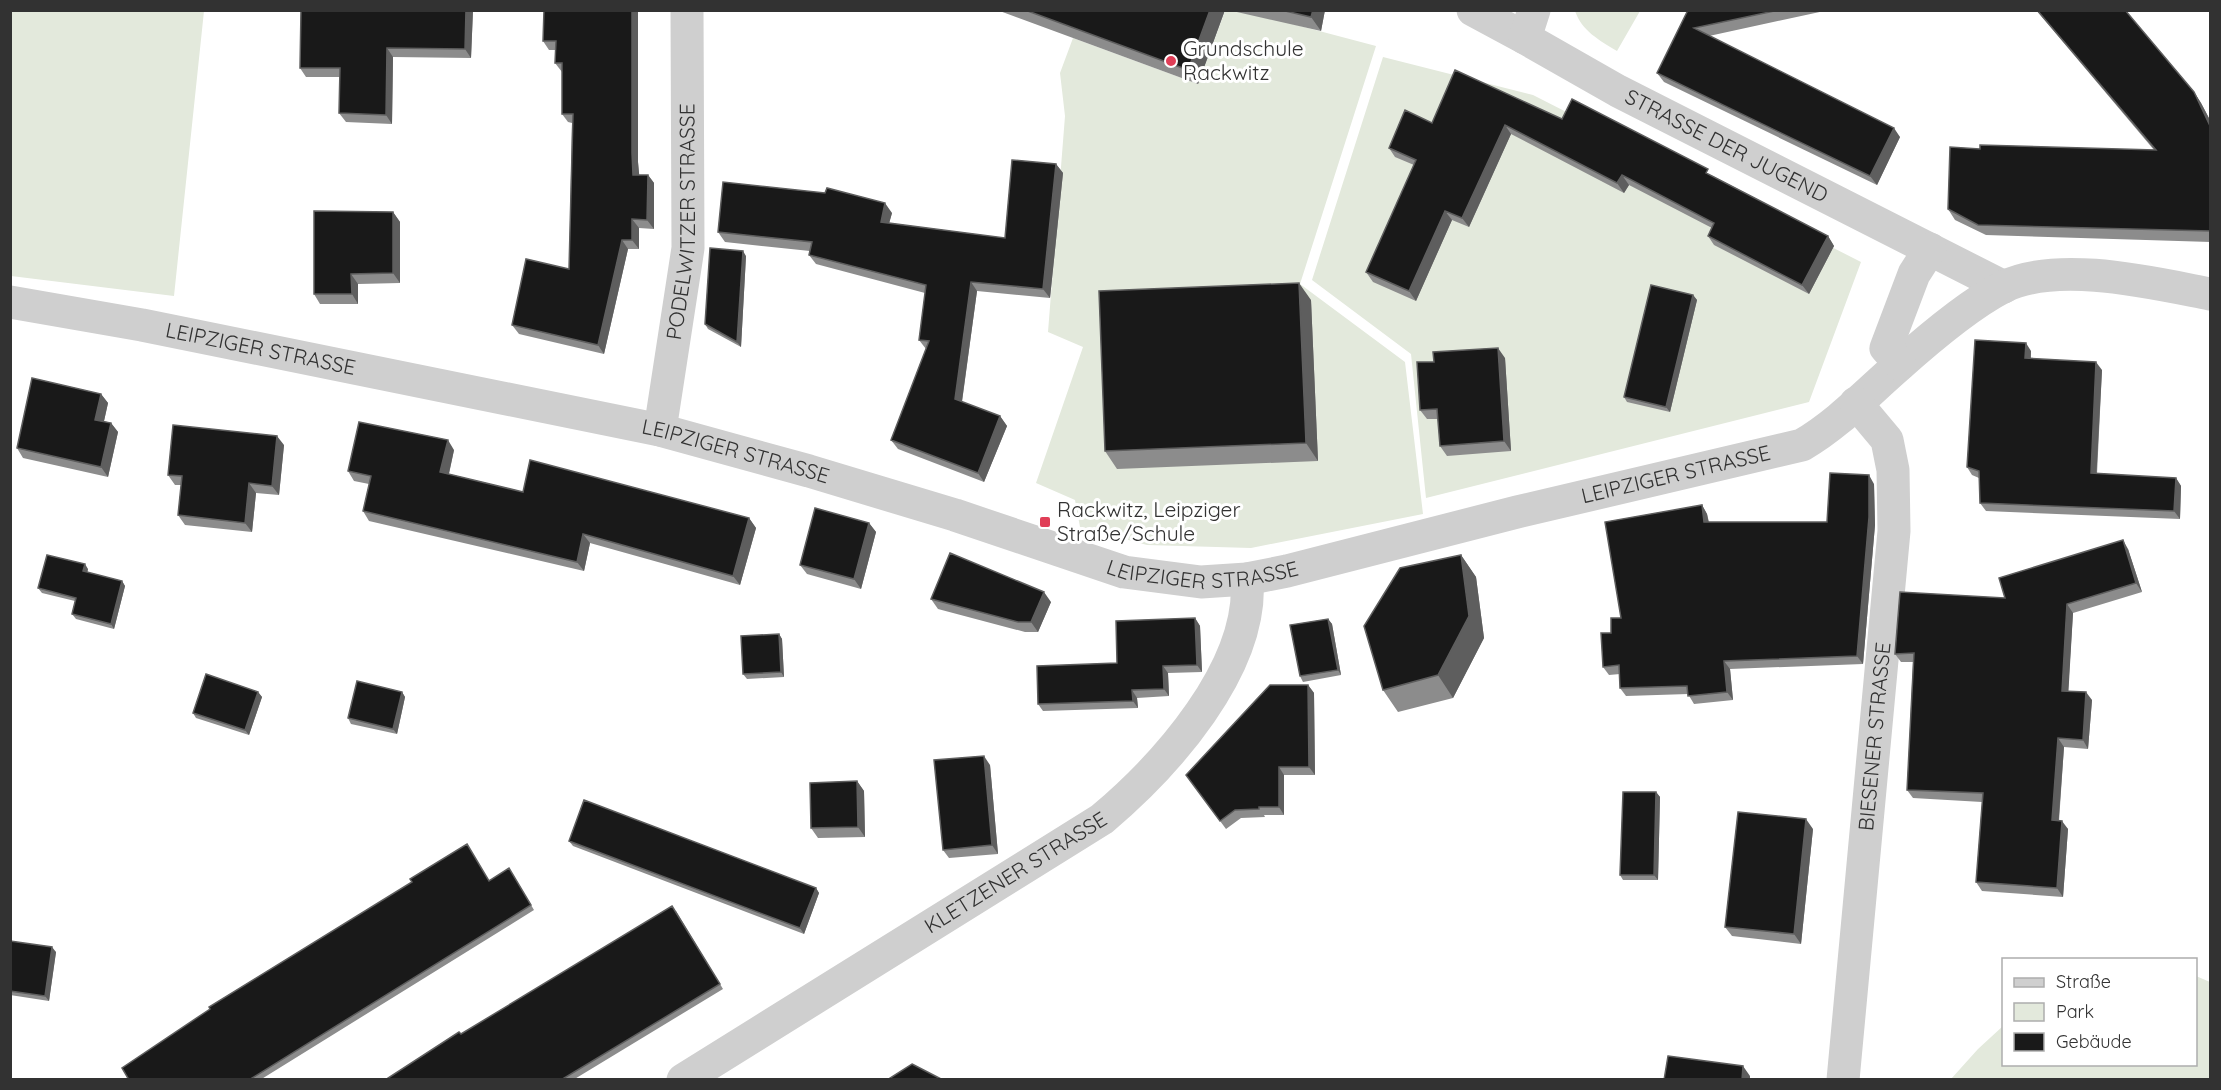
<svg xmlns="http://www.w3.org/2000/svg" width="2221" height="1090" font-family="Quicksand,sans-serif">
<style>
.green{fill:#e3e9dc}
.lines{fill:none;stroke-linecap:round;stroke-linejoin:round}
.minor{stroke:#cfcfcf;stroke-width:33}
.wall{fill:#8c8c8c}
.shaded-wall{fill:#5e5e5e}
.building{fill:#191919;stroke:#5e5e5e;stroke-width:1.5}
.poi-dot{fill:#e03e57;stroke:#fff;stroke-width:2}
.labels{text-anchor:middle;stroke-width:6;stroke-linejoin:round;paint-order:stroke}
.poi-label{font-size:21px;fill:#323232;stroke:#fff;text-anchor:start}
.street-label{font-size:21px;fill:#323232;stroke:#fff}
</style>
<rect width="100%" height="100%" fill="#fff"/>
<path class="green" d="M10,11H204L174,296L11,276Z
M1225,11H1244L1376,46L1300,284L1405,362L1423,514L1251,548L1147,545L1080,527L1075,500L1036,483L1083,347L1048,332L1065,116L1060,73L1073,38L1198,84Z
M1575,11V10L1640,11L1617,51C1599,40 1582,31 1575,11Z
M1383,57L1533,95L1861,262L1809,402L1426,498L1411,354L1312,280Z
M2196,976L2210,982V1079H1951L1978,1049L2003,1026L2004,1064H2196Z"/>
<g class="lines">
<g class="minor">
<path d="M1473,10L1525,38"/>
<path id="s1" d="M1534,10L1525,38L1618,91L2004,287"/>
<path id="s2" d="M10,302L142,325L660,430L809,471L955,515L1124,572L1201,582L1247,579L1287,571L1517,512L1802,445C1838,424 1866,394 1897,367C1926,341 1970,304 2003,287C2058,260 2153,283 2210,294"/>
<path d="M1900,364L1886,348L1914,274L1930,249"/>
<path id="s3" d="M660,430L688,248L687,10"/>
<path id="s4" d="M683,1080L1102,819C1165,766 1254,668 1247,579"/>
<path id="s5" d="M1843,1080L1894,531L1893,470L1887,440L1856,403"/>
</g>
</g>
<path class="wall" d="M301,10H473L471,58L393,57L392,124L346,122L339,113L340,77H306L300,68Z
M544,10L638,162L639,175H648L654,183V229L639,228V249H628L604,354L519,334L512,325L569,269L572,123L568,122L562,114V72L555,63L556,50H549L543,41Z
M997,10H1225L1198,84Z
M1228,10H1325L1321,31Z
M1688,10H1829L1709,36L1900,137L1877,185L1664,82L1657,73Z
M2036,10H2125L2194,92L2201,103L2211,122V242L1986,235L1955,220L1948,209L1980,149L2154,150Z
M1562,119L1713,176L1828,236L1834,246L1809,294L1714,245L1708,236L1712,228L1629,185L1624,193L1511,134L1469,227L1452,220L1416,301L1373,282L1366,272L1414,165L1395,157L1389,148L1432,123Z
M1056,164L1063,173L1050,298L977,291L962,402L1000,416L1007,426L984,482L898,449L891,440L926,349L919,340L925,293L816,264L809,255L810,251L725,242L718,232L825,193L892,213L889,223L1005,238Z
M393,212L400,222V283L358,284V304H320L314,294Z
M746,256L741,347L708,329L705,324Z
M1693,295L1697,300L1670,412L1627,402L1624,397Z
M1311,300L1318,461L1117,469L1105,451Z
M2031,351V359L2102,370L2097,474L2176,478L2181,486L2180,519L1986,511L1980,503L1979,478L1972,475L1967,467Z
M1505,358L1511,451L1447,456L1440,446L1438,419H1427L1420,410Z
M101,394L108,403L104,421L111,423L118,432L108,477L23,458L17,448Z
M284,445L279,495L256,493L252,532L185,525L178,515L181,485H175L168,475Z
M454,450L449,474L523,492L749,518L756,528L740,585L590,543L584,571L369,521L363,511L369,484L354,481L348,471Z
M1874,484L1875,525L1863,664L1730,669L1733,700L1694,704L1688,694L1626,696L1620,688V674L1609,675L1603,667L1611,633L1702,505L1707,514L1709,522H1827Z
M869,523L876,532L861,589L807,574L800,565Z
M2128,549L2142,592L2073,613L2068,691L2092,700L2088,749L2064,747L2059,821L2068,829L2063,897L1982,891L1976,882L1982,802L1913,798L1907,790L1913,662H1901L1895,654Z
M1461,555L1476,577L1484,638L1453,698L1398,712L1383,690Z
M88,569L87,573L122,581L125,586L114,629L76,619L72,614L75,601L42,593L38,588Z
M931,599L1051,602L1038,632H1025L938,609Z
M1195,618L1200,626L1202,672L1168,673L1169,696L1137,698L1138,708L1043,711L1038,704L1117,663Z
M1328,619L1332,624L1341,675L1303,682L1300,676Z
M779,634L782,639L784,677L747,679L743,674Z
M1308,685L1314,693L1315,775H1284V815H1264L1265,817L1241,818L1226,829L1186,775Z
M258,692L262,697L249,735L196,718L193,713Z
M402,692L405,697L397,734L351,724L348,718Z
M990,765L998,854L949,858L943,850Z
M857,781L864,791L865,837L818,838L811,828Z
M1656,792L1660,797L1658,880H1623L1620,875Z
M1813,829L1801,944L1732,936L1725,927Z
M569,841L816,888L819,893L804,934L573,846Z
M512,873L534,910L260,1080H129L490,880Z
M676,911L723,989L573,1080H385L461,1034Z
M10,941L56,952L49,1001L10,995Z"/>
<path class="shaded-wall" d="M466,10H473L471,58L465,49Z
M632,10H638V162L640,183L633,175L632,153Z
M1210,10H1225L1198,84L1188,70Z
M1313,10H1325L1321,31L1311,17Z
M387,48L393,57L392,124L386,115Z
M2194,92L2201,103L2211,122V128Z
M1505,125L1511,134L1469,227L1462,218Z
M1894,128L1900,137L1877,185L1870,176Z
M1056,164L1063,173L1050,298L1043,289Z
M648,175L654,183V229L647,220Z
M1622,175L1629,185L1624,193L1617,183Z
M885,203L892,213L887,231L881,222Z
M1445,211L1452,220L1416,301L1409,291Z
M393,212L400,222V283L393,273Z
M632,219L639,228V249L632,240Z
M1828,236L1834,246L1809,294L1802,285Z
M622,240L628,249L604,354L598,345Z
M743,251L746,256L741,347L737,342Z
M351,274L358,284V304L352,294Z
M971,282L977,291L961,408L955,399Z
M1299,283L1311,300L1318,461L1306,443Z
M1693,295L1697,300L1670,412L1666,407Z
M2026,343L2031,351L2030,366L2025,358Z
M1498,348L1505,358L1511,451L1504,441Z
M2096,362L2102,370L2096,482L2091,473Z
M101,394L108,403L102,430L95,420Z
M1000,416L1007,426L984,482L978,473Z
M111,423L118,432L108,477L101,467Z
M277,436L284,445L279,495L272,486Z
M448,440L454,450L447,482L440,472Z
M1869,475L1874,484L1875,525L1863,664L1857,656Z
M2176,478L2181,486L2180,519L2174,511Z
M249,483L256,493L252,532L245,523Z
M1702,505L1707,514L1710,530L1704,522Z
M749,518L756,528L740,585L733,576Z
M869,523L876,532L861,589L854,579Z
M583,534L590,543L584,571L577,562Z
M2123,540L2128,549L2142,592L2136,583Z
M1461,555L1476,577L1484,638L1453,698L1438,675Z
M85,564L88,569L86,577L83,571Z
M122,581L125,586L114,629L111,624Z
M1044,592L1051,602L1038,632L1031,622Z
M2067,604L2073,613L2068,699L2062,691Z
M1195,618L1200,626L1202,672L1197,665Z
M1328,619L1332,624L1341,675L1338,670Z
M779,634L782,639L784,677L781,672Z
M1724,661L1730,669L1733,700L1727,692Z
M1163,666L1168,673L1169,696L1164,689Z
M1308,685L1314,693L1315,775L1309,767Z
M1132,690L1137,698L1138,708L1133,701Z
M258,692L262,697L249,735L245,730Z
M402,692L405,697L397,734L393,729Z
M2086,692L2092,700L2088,749L2083,740Z
M2058,738L2064,747L2058,829L2052,820Z
M984,756L990,765L998,854L992,845Z
M1279,767L1284,775V815L1279,807Z
M857,781L864,791L865,837L858,827Z
M1656,792L1660,797L1658,880L1654,875Z
M1806,819L1813,829L1801,944L1794,934Z
M2062,821L2068,829L2063,897L2057,888Z
M816,888L819,893L804,934L800,928Z
M52,947L56,952L49,1001L45,996Z
M1743,1066L1750,1076V1080H1742Z"/>
<path class="building" d="M301,10H466L465,49L387,48L386,115L339,113L340,68H300Z
M544,10H632V153L633,175H648L647,220L632,219V240H622L598,345L512,325L526,259L569,269L573,114H562V63H555L556,41H543Z
M1025,10H1210L1188,70Z
M1281,10H1313L1311,17Z
M1688,10H1779L1694,28L1894,128L1870,176L1657,73Z
M2037,10H2125L2194,92L2211,128V231L1978,225L1948,209L1950,147L1980,149V145L2156,150Z
M1455,70L1562,119L1572,99L1708,169L1706,173L1828,236L1802,285L1708,236L1714,223L1622,175L1617,183L1505,125L1462,218L1445,211L1409,291L1366,272L1416,160L1389,148L1405,110L1432,123Z
M1012,160L1056,164L1043,289L971,282L955,399L1000,416L978,473L891,440L929,341L919,340L926,285L809,255L812,242L718,232L723,182L825,193L827,188L885,203L881,222L1005,238Z
M314,211L393,212V273L351,274L352,294H314Z
M710,248L743,251L737,342L705,324Z
M1299,283L1306,443L1105,451L1099,291Z
M1651,285L1693,295L1666,407L1624,397Z
M1975,340L2026,343L2025,358L2096,362L2091,473L2176,478L2174,511L1980,503L1979,471L1967,467Z
M1498,348L1504,441L1440,446L1437,409L1420,410L1417,362H1434L1433,352Z
M32,378L101,394L95,420L111,423L101,467L17,448Z
M359,422L448,440L440,472L523,492L530,460L749,518L733,576L583,534L577,562L363,511L371,476L348,471Z
M173,425L277,436L272,486L249,483L245,523L178,515L182,476L168,475Z
M1830,473L1869,475V517L1857,656L1724,661L1727,692L1688,696L1687,686L1620,688L1619,665L1603,667L1601,633H1611V618H1621L1605,522L1702,505L1704,522H1827Z
M815,508L869,523L854,579L800,565Z
M2123,540L2136,583L2067,604L2062,691L2086,692L2083,740L2058,738L2052,820L2062,821L2057,888L1976,882L1983,793L1907,790L1914,653L1895,654L1900,592L2005,598L1999,578Z
M950,553L1044,592L1031,622H1018L931,599Z
M47,555L85,564L83,571L122,581L111,624L72,614L76,598L38,588Z
M1461,555L1469,616L1438,675L1383,690L1364,626L1400,568Z
M1195,618L1197,665L1163,666L1164,689L1132,690L1133,701L1038,704L1037,666L1117,663L1116,621Z
M1328,619L1338,670L1300,676L1290,625Z
M779,634L781,672L743,674L741,636Z
M206,674L258,692L245,730L193,713Z
M357,681L402,692L393,729L348,718Z
M1270,685H1308L1309,767H1279V807H1259V809L1235,810L1220,821L1186,775Z
M984,756L992,845L943,850L934,760Z
M857,781L858,827L811,828L810,783Z
M1623,792H1656L1654,875H1620Z
M584,800L816,888L800,928L569,841Z
M1738,812L1806,819L1794,934L1725,927Z
M467,844L489,881L509,868L531,905L249,1080H129L122,1068L210,1009L209,1007L412,882L410,879Z
M672,906L720,984L561,1080H385L459,1032L461,1034Z
M10,941L52,947L45,996L10,991Z
M1668,1056L1743,1066L1742,1080H1664Z
M912,1064L943,1080H887Z"/>
<g class="poi-dot">
<circle cx="1171" cy="61" r="6"/>
<rect x="1039" y="516" width="12" height="12" rx="3"/>
</g>
<g class="labels">
<g class="poi-label">
<text x="1183" y="56">Grundschule<tspan x="1183" dy="24">Rackwitz</tspan></text>
<text x="1057" y="517">Rackwitz, Leipziger<tspan x="1057" dy="24">Straße/Schule</tspan></text>
</g>
<g class="street-label">
<text dy="7" stroke="none"><textPath href="#s1" startOffset="258">STRASSE DER JUGEND</textPath></text>
<text dy="7" stroke="none"><textPath href="#s3" startOffset="210">PODELWITZER STRASSE</textPath></text>
<text dy="7" stroke="none"><textPath href="#s2" startOffset="255">LEIPZIGER STRASSE</textPath></text>
<text dy="7" stroke="none"><textPath href="#s2" startOffset="741">LEIPZIGER STRASSE</textPath></text>
<text dy="7" stroke="none"><textPath href="#s2" startOffset="1713">LEIPZIGER STRASSE</textPath></text>
<text dy="7" stroke="none"><textPath href="#s2" startOffset="1227">LEIPZIGER STRASSE</textPath></text>
<text dy="7" stroke="none"><textPath href="#s5" startOffset="345">BIESENER STRASSE</textPath></text>
<text dy="7" stroke="none"><textPath href="#s4" startOffset="392">KLETZENER STRASSE</textPath></text>
</g>
</g>
<rect width="2221" height="1090" fill="none" stroke="#323232" stroke-width="24"/>
<rect x="2002" y="958" width="195" height="108" fill="#ffffff" stroke="#adadad" stroke-width="1.5"/>
<rect x="2014" y="978" width="30" height="9" fill="#cfcfcf" stroke="#adadad" stroke-width="1.5"/>
<text x="2056" y="988" font-size="18" fill="#323232">Straße</text>
<rect x="2014" y="1003" width="30" height="18" fill="#e3e9dc" stroke="#adadad" stroke-width="1.5"/>
<text x="2056" y="1018" font-size="18" fill="#323232">Park</text>
<rect x="2014" y="1033" width="30" height="18" fill="#191919" stroke="#adadad" stroke-width="1.5"/>
<text x="2056" y="1048" font-size="18" fill="#323232">Gebäude</text>
</svg>
